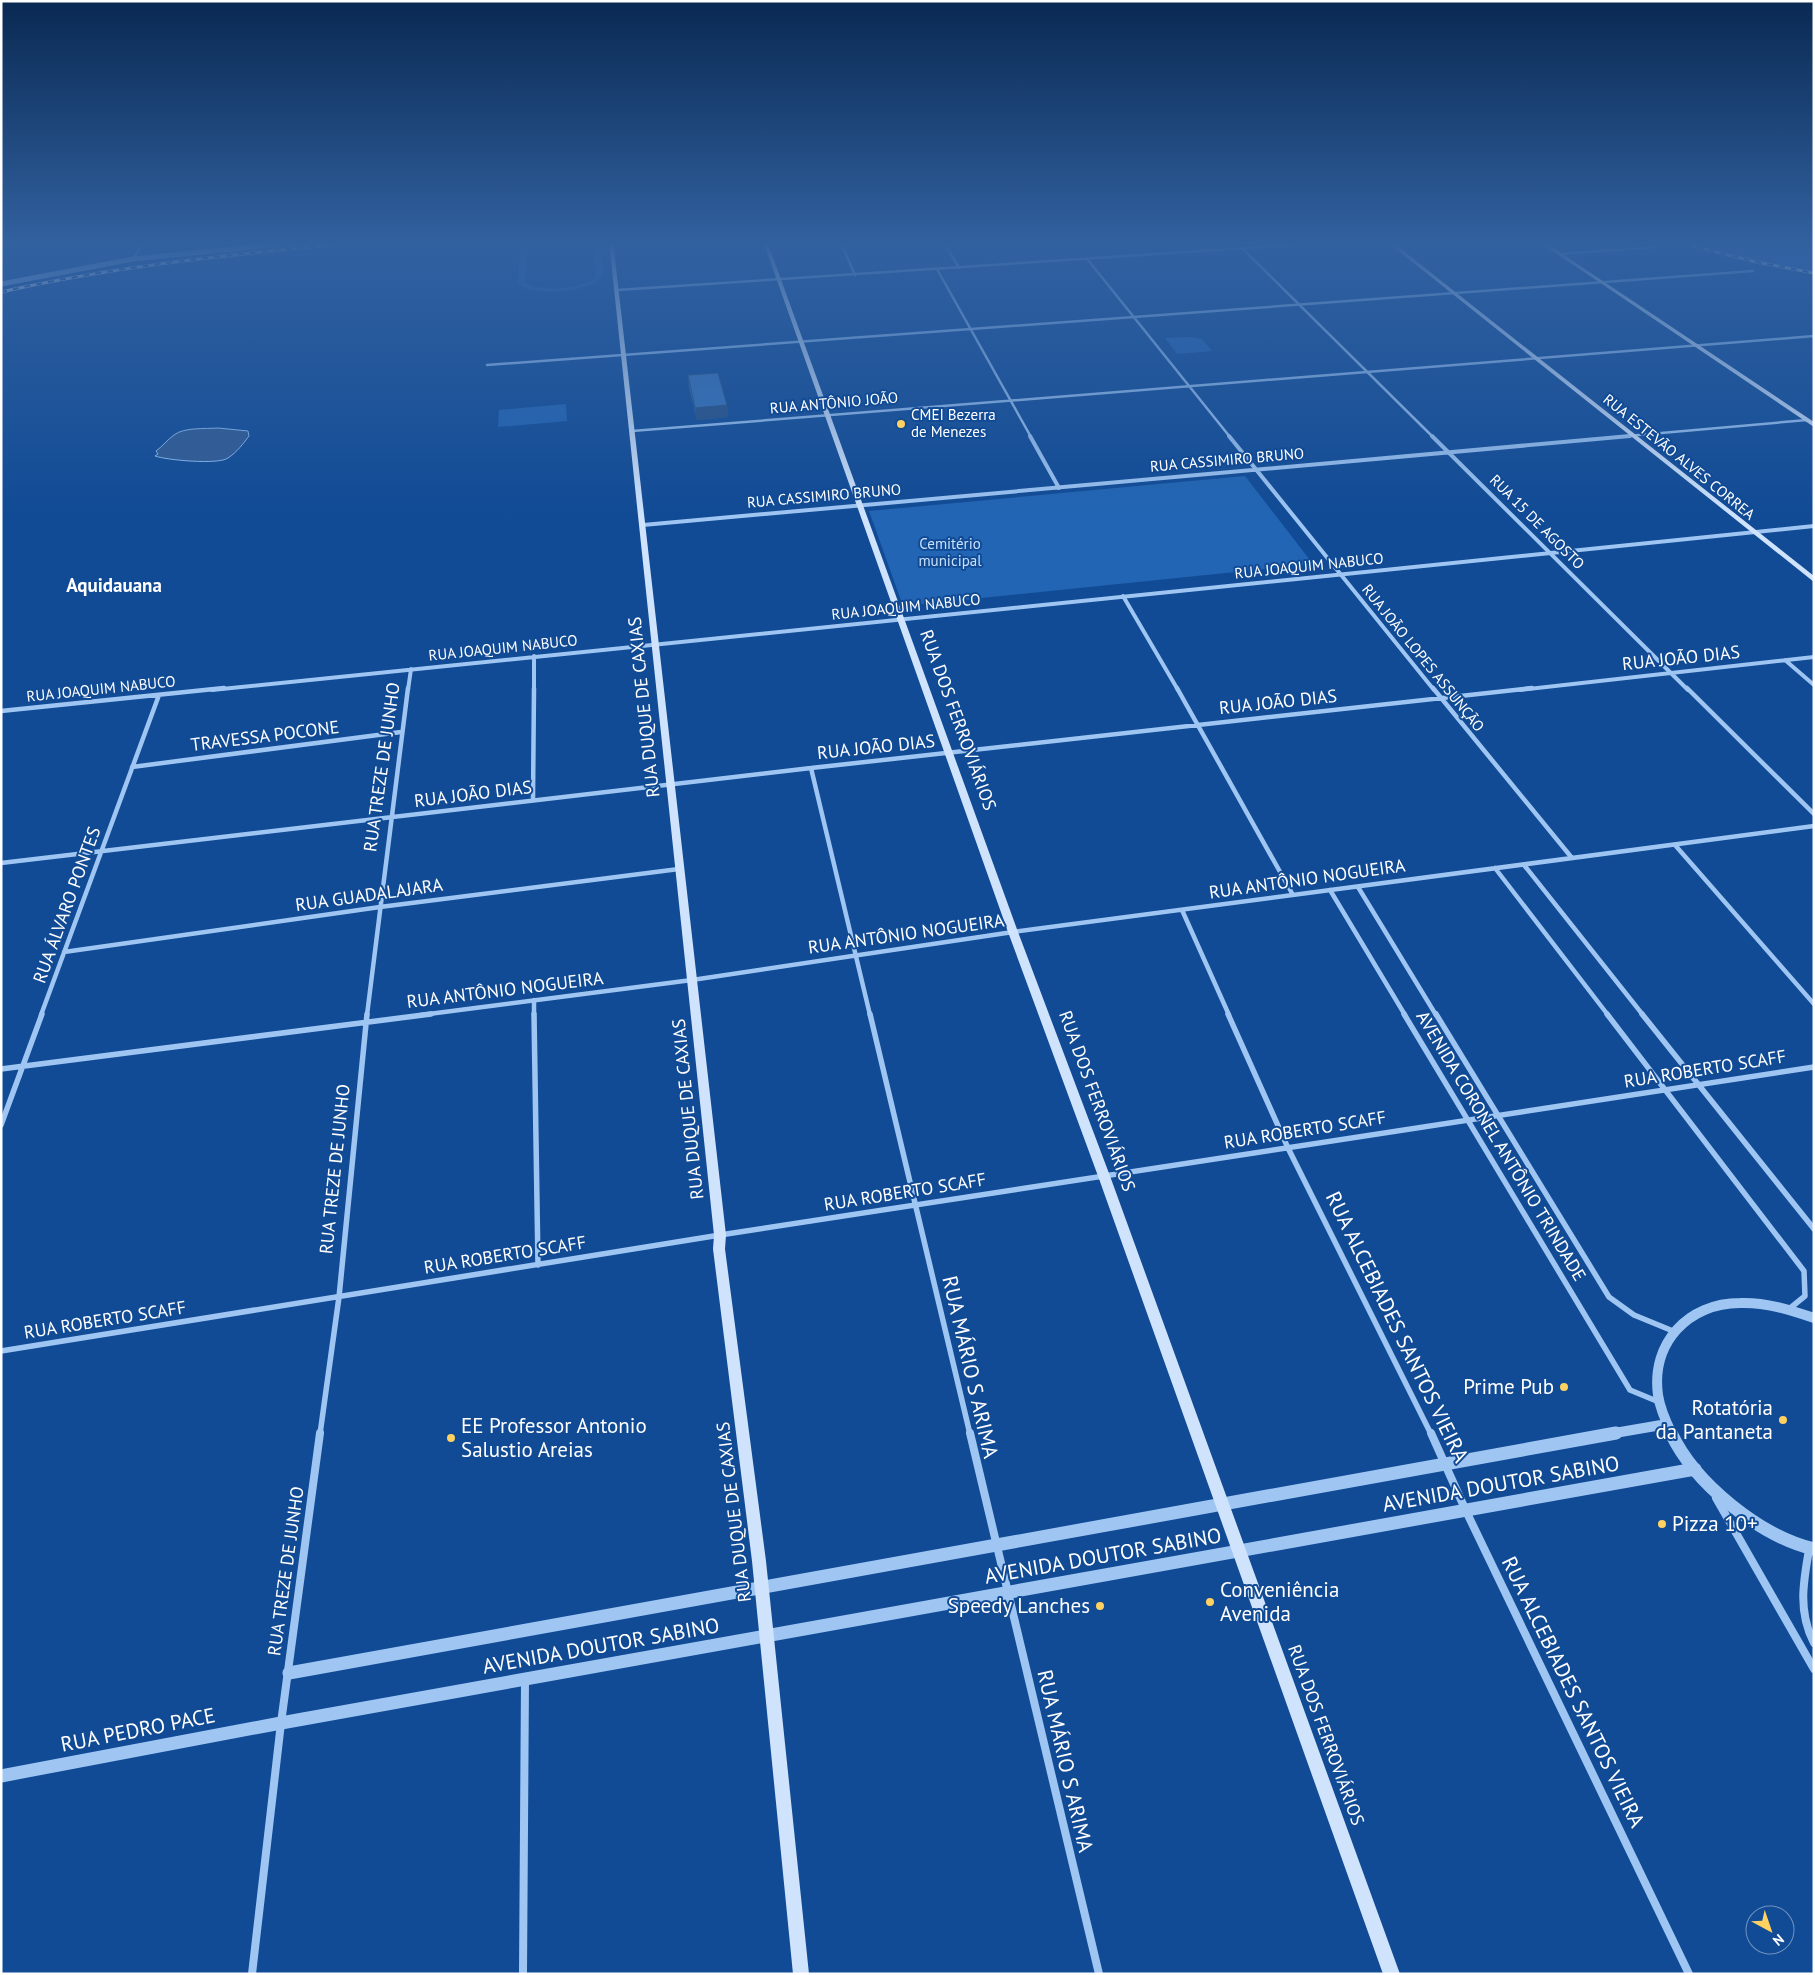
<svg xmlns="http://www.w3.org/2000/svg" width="1815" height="1975" font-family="'PT Sans',sans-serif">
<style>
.green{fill:#2265b4}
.water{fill:#315b92;stroke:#91c1f7}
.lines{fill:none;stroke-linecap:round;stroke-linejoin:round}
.minor-far4{stroke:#9fc6f3;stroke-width:2.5}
.minor-far3{stroke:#9fc6f3;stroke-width:4}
.minor-far2{stroke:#9fc6f3;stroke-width:4.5}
.minor-far1{stroke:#9fc6f3;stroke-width:5.5}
.minor{stroke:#9fc6f3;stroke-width:8}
.tertiary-far2{stroke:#9fc6f3;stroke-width:5}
.tertiary-far1{stroke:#9fc6f3;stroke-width:10}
.tertiary{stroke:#9fc6f3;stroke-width:13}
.secondary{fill:#cfe3fd;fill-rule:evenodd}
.rail-casing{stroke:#fff;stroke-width:3}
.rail{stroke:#114b95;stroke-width:2;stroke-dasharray:6;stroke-linecap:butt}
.wall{fill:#3165a3}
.shaded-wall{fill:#285284}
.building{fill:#3975bd;stroke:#285284}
.poi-dot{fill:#ffd161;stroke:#114b95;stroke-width:2}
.labels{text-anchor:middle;stroke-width:4;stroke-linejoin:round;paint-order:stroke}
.far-street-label{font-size:15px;fill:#fff;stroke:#114b95}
.far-poi-label{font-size:15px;fill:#fff;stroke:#114b95;text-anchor:start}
.far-park-label{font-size:15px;fill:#c7e0fe;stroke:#114b95}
.street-label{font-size:18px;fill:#fff;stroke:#114b95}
.far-district-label{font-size:19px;font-weight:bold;fill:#fff;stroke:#114b95}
.near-street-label{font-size:21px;fill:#fff;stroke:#114b95}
.near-poi-label{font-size:21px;fill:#fff;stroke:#114b95;text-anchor:end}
</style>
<rect width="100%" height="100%" fill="#114b95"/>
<path class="green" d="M529,241H540L527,246L526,283C540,292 585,290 596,276L593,243L589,241H601L603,276C589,293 537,296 518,285L520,246Z
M1674,241H1814V273L1756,262Z
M1190,337L1202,339L1212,351L1177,354L1165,338Z
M566,404L567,421L498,427L499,410Z
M1245,476L1313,564L903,606L869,511Z"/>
<path class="water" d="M218,428L248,431L249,436C243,444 237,452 228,458C218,465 166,460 155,456L158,454L156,451C163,446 167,440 174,435C184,427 206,429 218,428Z"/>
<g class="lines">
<path class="minor-far4" d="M840,241L855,275
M943,241L959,268
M1243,249L1433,437
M1560,254L1657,247
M133,259L145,241
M1088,260L1230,437
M937,269L1031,437
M617,290L1351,241
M487,365L1753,271
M632,431L1814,336
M1616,437L1807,420"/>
<path class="minor-far3" d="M1030,436L1059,488
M1229,436L1434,690
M1432,436L1688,690
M643,525L1630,436
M1123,596L1178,690
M1785,660L1814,685
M212,690L1814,526
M408,690L411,669
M534,690V656
M1520,690L1814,657"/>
<path class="minor-far2" d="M1177,688L1293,895
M1433,688L1572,858
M1687,688L1814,814
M1,711L224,688
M132,767L401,732
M811,768L870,1015
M533,800L534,688
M1675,845L1814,1004
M1,863L811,768L1532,688
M1524,865L1643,1015
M1495,868L1608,1015
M1358,887L1436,1015
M1330,890L1405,1015
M1182,910L1229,1015
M64,952L380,907L679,869
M534,1000V1015
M41,1015L159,695
M367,1015L408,688
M421,1015L692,980L1013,932L1814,826"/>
<path class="minor-far1" d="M534,1014L538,1265
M870,1014L970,1434
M1228,1014L1288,1148L1431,1434
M1404,1014L1630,1390L1659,1402
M1436,1014L1609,1297L1634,1315L1673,1331
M1607,1014L1804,1271L1805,1296L1789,1309
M1642,1014L1814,1229
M1,1069L431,1014
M1,1125L42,1014
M1,1351L720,1235L1814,1067
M320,1434L339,1297L367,1014"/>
<path class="minor" d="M970,1433L1099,1974
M1431,1433L1466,1511L1689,1974
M1716,1498L1814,1669
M1809,1550C1803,1583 1798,1612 1814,1643
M252,1974L281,1723L320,1433
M523,1974L525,1680"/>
<path class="tertiary-far2" d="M1,284L133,259L312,241"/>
<path class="tertiary-far1" d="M1609,1434L1667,1424
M1672,1434C1666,1422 1660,1409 1658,1395C1651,1343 1688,1303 1740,1303C1766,1302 1790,1310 1814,1318"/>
<path class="tertiary" d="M1671,1433C1695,1484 1760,1536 1814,1549
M289,1673L1616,1433
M1,1776L281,1723L1695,1469"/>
<path class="secondary" d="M609,241H613L726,1235L725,1249L766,1561L809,1974H793L752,1561L713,1249L714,1235Z
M763,241H767L1018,932L1110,1176L1400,1974H1383L1098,1176L1008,932Z
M1386,241H1391L1814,576V582Z
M1538,241H1543L1814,422V427Z"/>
<defs>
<path id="rail" d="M1674,241L1756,262L1814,273
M1,292C124,264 248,253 373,241"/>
</defs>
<use href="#rail" class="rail-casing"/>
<use href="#rail" class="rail"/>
</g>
<path class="wall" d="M688,375L727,405L728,417L697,420L689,388Z"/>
<path class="shaded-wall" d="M727,405L728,417L697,420L695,408Z"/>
<path class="building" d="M718,373L727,405L695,408L688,375Z"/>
<linearGradient id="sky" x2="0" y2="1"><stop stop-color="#092952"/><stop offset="0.47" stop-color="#3261a0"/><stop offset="1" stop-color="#3261a0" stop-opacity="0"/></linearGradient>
<rect width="1815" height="517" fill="url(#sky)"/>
<g class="poi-dot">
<circle cx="901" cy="424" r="5"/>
<circle cx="1564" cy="1387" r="5"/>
<circle cx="1783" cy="1420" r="5"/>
<circle cx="451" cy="1438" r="5"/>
<circle cx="1662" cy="1524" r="5"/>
<circle cx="1210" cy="1602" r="5"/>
<circle cx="1100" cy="1606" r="5"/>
</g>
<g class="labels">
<g class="far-street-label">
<text transform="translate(834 403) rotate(-5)" y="5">RUA ANTÔNIO JOÃO</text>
<text transform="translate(1679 457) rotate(39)" y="5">RUA ESTEVÃO ALVES CORREA</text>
<text transform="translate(1227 460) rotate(-5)" y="5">RUA CASSIMIRO BRUNO</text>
<text transform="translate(824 496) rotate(-5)" y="5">RUA CASSIMIRO BRUNO</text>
<text transform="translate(1537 522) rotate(45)" y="5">RUA 15 DE AGOSTO</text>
<text transform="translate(1309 566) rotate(-6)" y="5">RUA JOAQUIM NABUCO</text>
<text transform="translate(906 607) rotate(-6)" y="5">RUA JOAQUIM NABUCO</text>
<text transform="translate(503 648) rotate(-6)" y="5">RUA JOAQUIM NABUCO</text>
<text transform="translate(1423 658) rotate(51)" y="5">RUA JOÃO LOPES ASSUNÇÃO</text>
<text transform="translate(101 689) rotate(-6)" y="5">RUA JOAQUIM NABUCO</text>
</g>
<g class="far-poi-label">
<text x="911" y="420">CMEI Bezerra<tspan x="911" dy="17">de Menezes</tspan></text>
</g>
<g class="far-park-label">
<text x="950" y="549">Cemitério<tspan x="950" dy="17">municipal</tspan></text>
</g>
<g class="street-label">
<text transform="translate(1681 658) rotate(-6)" y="6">RUA JOÃO DIAS</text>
<text transform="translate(1278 702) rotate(-6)" y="6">RUA JOÃO DIAS</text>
<text transform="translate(644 707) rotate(-96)" y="6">RUA DUQUE DE CAXIAS</text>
<text transform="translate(958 720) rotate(70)" y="6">RUA DOS FERROVIÁRIOS</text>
<text transform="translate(265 736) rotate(-7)" y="6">TRAVESSA POCONE</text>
<text transform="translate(876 747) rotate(-6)" y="6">RUA JOÃO DIAS</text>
<text transform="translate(382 767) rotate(-82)" y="6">RUA TREZE DE JUNHO</text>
<text transform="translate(473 794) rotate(-7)" y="6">RUA JOÃO DIAS</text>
<text transform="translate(1307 879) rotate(-8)" y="6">RUA ANTÔNIO NOGUEIRA</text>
<text transform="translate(369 895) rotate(-8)" y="6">RUA GUADALAJARA</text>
<text transform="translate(67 905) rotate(-70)" y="6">RUA ÁLVARO PONTES</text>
<text transform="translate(906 934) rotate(-8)" y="6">RUA ANTÔNIO NOGUEIRA</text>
<text transform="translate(505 990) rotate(-7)" y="6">RUA ANTÔNIO NOGUEIRA</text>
<text transform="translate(1705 1069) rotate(-9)" y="6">RUA ROBERTO SCAFF</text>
<text transform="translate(1097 1101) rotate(70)" y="6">RUA DOS FERROVIÁRIOS</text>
<text transform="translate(688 1109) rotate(-96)" y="6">RUA DUQUE DE CAXIAS</text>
<text transform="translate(1305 1130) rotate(-9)" y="6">RUA ROBERTO SCAFF</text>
<text transform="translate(1501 1146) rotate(59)" y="6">AVENIDA CORONEL ANTÔNIO TRINDADE</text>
<text transform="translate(335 1169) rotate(-84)" y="6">RUA TREZE DE JUNHO</text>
<text transform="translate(905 1192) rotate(-9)" y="6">RUA ROBERTO SCAFF</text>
<text transform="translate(505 1255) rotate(-9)" y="6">RUA ROBERTO SCAFF</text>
<text transform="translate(105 1320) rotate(-9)" y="6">RUA ROBERTO SCAFF</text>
<text transform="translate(734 1512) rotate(-97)" y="6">RUA DUQUE DE CAXIAS</text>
<text transform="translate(286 1571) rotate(-82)" y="6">RUA TREZE DE JUNHO</text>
<text transform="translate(1326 1735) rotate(70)" y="6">RUA DOS FERROVIÁRIOS</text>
</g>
<g class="far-district-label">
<text x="114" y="592">Aquidauana</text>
</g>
<g class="near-street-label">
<text transform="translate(1397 1327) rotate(64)" y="7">RUA ALCEBIADES SANTOS VIEIRA</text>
<text transform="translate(970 1367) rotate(77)" y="7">RUA MÁRIO S ARIMA</text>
<text transform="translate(1501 1484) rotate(-10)" y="7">AVENIDA DOUTOR SABINO</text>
<text transform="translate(1103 1556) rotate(-10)" y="7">AVENIDA DOUTOR SABINO</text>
<text transform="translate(601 1646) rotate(-10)" y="7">AVENIDA DOUTOR SABINO</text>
<text transform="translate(1573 1692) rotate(64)" y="7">RUA ALCEBIADES SANTOS VIEIRA</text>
<text transform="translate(138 1730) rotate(-11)" y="7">RUA PEDRO PACE</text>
<text transform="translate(1065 1761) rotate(77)" y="7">RUA MÁRIO S ARIMA</text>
</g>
<g class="near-poi-label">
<text x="1554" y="1394">Prime Pub</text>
<text x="1773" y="1415">Rotatória<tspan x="1773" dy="24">da Pantaneta</tspan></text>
<text x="461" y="1433" text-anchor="start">EE Professor Antonio<tspan x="461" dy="24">Salustio Areias</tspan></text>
<text x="1672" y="1531" text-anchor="start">Pizza 10+</text>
<text x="1220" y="1597" text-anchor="start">Conveniência<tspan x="1220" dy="24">Avenida</tspan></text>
<text x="1090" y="1613">Speedy Lanches</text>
</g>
</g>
<rect width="1815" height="1975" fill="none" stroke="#ffffff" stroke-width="5"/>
<g transform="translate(1770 1930) rotate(140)"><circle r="24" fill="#114b95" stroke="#7093bf"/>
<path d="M0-4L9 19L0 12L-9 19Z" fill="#ffd161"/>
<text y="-8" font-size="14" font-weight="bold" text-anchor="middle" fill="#ffffff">N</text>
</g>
</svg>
